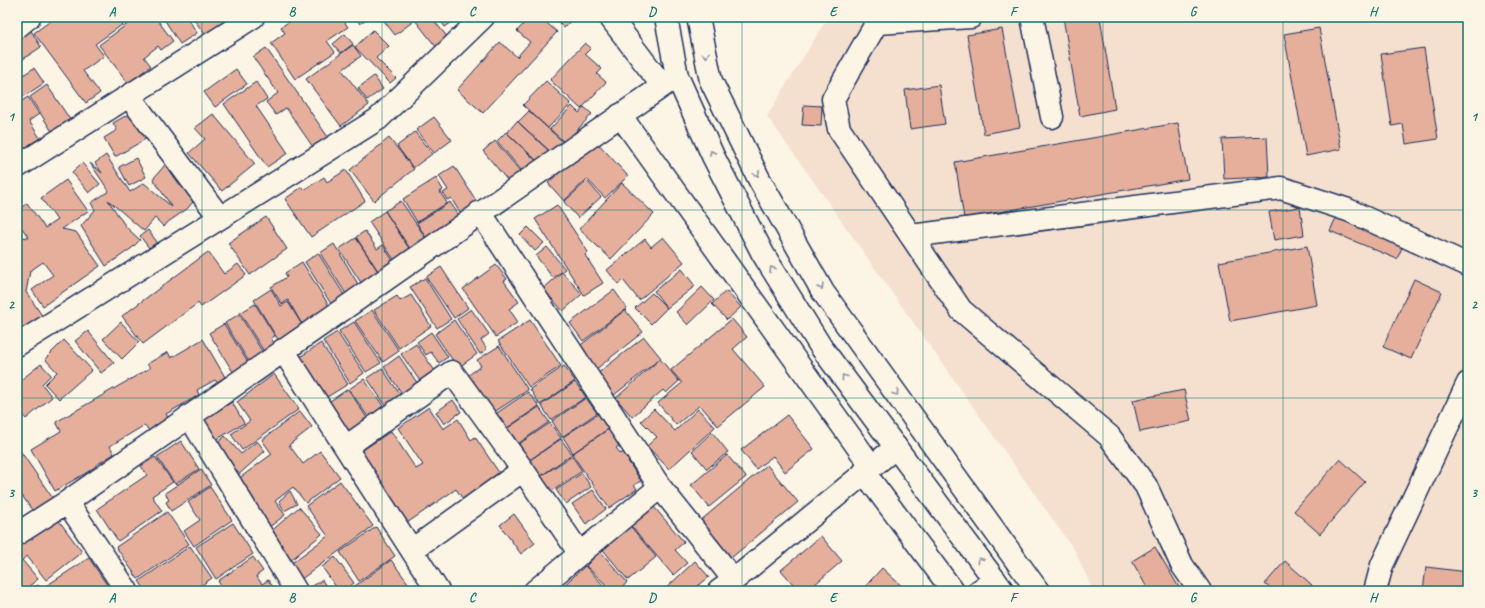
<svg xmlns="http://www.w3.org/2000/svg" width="1485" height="608" font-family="Caveat,sans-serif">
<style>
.built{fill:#f5e0cf}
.building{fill:#e6af9c;stroke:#1b2f5e}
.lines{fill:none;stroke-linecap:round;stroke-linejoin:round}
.minor-casing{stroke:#1b2f5e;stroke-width:25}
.major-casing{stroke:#1b2f5e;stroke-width:25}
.minor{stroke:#fcf5e5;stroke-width:22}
.major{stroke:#fcf5e5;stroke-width:22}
.oneway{stroke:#8c92a2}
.grid{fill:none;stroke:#0f766e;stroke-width:1;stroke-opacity:0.55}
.neatline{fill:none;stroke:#0f766e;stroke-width:1.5}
.grid-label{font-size:13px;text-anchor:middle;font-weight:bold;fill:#0f766e}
</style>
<rect width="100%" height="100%" fill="#fcf5e5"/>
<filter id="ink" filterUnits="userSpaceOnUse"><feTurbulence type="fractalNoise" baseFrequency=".025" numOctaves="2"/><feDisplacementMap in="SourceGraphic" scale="8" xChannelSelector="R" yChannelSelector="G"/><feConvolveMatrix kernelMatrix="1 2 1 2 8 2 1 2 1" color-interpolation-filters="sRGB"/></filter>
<g filter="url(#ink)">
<path class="built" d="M828,17H1468V591H1093L1075,551L767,116Z"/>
<path class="building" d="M56,17H133L95,44L104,56L83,71L100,93L86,103L34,33Z
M137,17H158L156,18L173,41L161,50L158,46L144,57L151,66L128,83L99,45Z
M168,17H187L197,33L180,44L164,19Z
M192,17H227L223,20L228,27L210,41Z
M296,17H341L348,27L327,41L335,52L295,79L271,43L285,33L281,27Z
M355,17H370L360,24Z
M381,17H431L449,39L437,48L415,20L395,35Z
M438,17H459L445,27Z
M530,17H540L557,32L483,113L457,90L500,42L517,57L530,42L517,31Z
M553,17H574L564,28Z
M1063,17H1100L1115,109L1080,116Z
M1319,28L1341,149L1306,156L1284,34Z
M30,29L41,47L23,59L17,51V38Z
M1002,29L1020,127L984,134L967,35Z
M373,30L389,46L376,58L396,78L390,83L355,47Z
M345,34L353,44L341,53L333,44Z
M585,43L591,48L585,54L602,69L597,74L606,82L581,109L550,80Z
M353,45L361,56L342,70L369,105L341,126L306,79Z
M266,48L328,137L313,147L286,108L276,115L266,102L278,93L253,57Z
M1424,48L1438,139L1406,144L1403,124L1392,126L1381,54Z
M17,67L23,75L34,68L44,83L17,101Z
M236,69L247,84L215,107L204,92Z
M374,76L383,89L367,100L358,88Z
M546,81L571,104L548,128L523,105Z
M256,82L267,99L256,106L288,153L267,167L224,104Z
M47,85L71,121L53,133L30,97Z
M939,85L945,124L910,129L905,90Z
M28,97L39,114L29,121L40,138L29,145L32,149L17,159V104Z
M804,105L822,106L821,126L802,125Z
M572,106L579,113L584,107L592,114L565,143L550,129Z
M134,111L149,137L115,157L104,138L117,130L113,123Z
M529,111L563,142L553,154L518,122Z
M213,114L255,164L222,191L189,153L205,139L195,128Z
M434,117L452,140L434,153L416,130Z
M517,121L551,153L541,165L507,133Z
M1178,123L1188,179L964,218L955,162Z
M415,132L432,154L413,168L397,146Z
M506,132L540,164L526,176L497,141Z
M1267,137L1269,177L1224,179L1222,139Z
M389,138L414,169L374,201L350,170Z
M595,140L628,176L605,198L587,179L564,201L548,183Z
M495,141L525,177L513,187L483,151Z
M106,155L130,192L144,183L172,207L153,179L170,159L198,196L187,209L168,222L164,227L155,218L144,231L108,200L126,227L140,240L132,248L106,266L81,226L95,210L91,203L109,191L90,163L102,173L95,163Z
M136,158L146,177L129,186L119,167Z
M82,163L100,184L89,193L72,172Z
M454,166L479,205L462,216L451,198L447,200L443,193L448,190L439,176Z
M346,170L365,201L311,237L285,199L302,187L304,190L324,177L327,182Z
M436,178L443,190L440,192L447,203L417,222L403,199Z
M66,180L88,211L62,229L76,232L100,266L43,306L32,290L53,275L43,262L30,271L26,292L43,317L28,328L17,325V236L29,238L17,221V211L27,203L45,228L57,220L41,198Z
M587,181L601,197L578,218L564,202Z
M622,183L654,214L611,259L579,229Z
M401,201L429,243L413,253L385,211Z
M450,202L462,220L428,241L417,223Z
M557,205L588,252L585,255L603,283L584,295L535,219Z
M1300,207L1304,235L1274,240L1269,212Z
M385,211L412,253L397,264L369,222Z
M1338,213L1405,241L1397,259L1330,231Z
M266,217L287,249L250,275L228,243Z
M528,227L544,243L535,251L520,235Z
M148,230L157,242L149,248L140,236Z
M365,231L377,249L383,245L395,264L380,274L356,237Z
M663,237L684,262L639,300L623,280L618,284L607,270L645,239L651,247Z
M356,238L379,273L362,284L339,249Z
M334,244L361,289L348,297L320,253Z
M1307,246L1317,305L1230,321L1219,262Z
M547,247L565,269L553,278L536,256Z
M208,252L224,274L238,264L246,275L201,307L198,303L143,344L122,316Z
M318,253L346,298L333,307L305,262Z
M302,262L331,309L303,326L288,300L282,304L271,287L287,277L285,273Z
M496,265L507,279L504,281L519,302L509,309L518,322L496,337L463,289Z
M441,267L468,308L454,318L426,277Z
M682,269L695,286L667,308L654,291Z
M562,272L582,294L563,311L543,289Z
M425,278L451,319L437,328L410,287Z
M1414,279L1442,292L1411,359L1383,347Z
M702,287L714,300L688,325L676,312Z
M271,289L281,306L288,302L302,325L297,327L300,332L280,343L254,300Z
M614,290L627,308L583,341L570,323Z
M726,291L741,307L727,320L712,304Z
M652,293L667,308L651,324L635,308Z
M411,295L431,326L399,348L374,310L397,296L400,301Z
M255,304L275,336L271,338L276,347L265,353L240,313Z
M471,309L489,334L481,340L487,349L480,354L457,319Z
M372,310L399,351L383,362L355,321Z
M625,310L643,332L595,370L577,348Z
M239,314L265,356L251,365L225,323Z
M732,319L747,337L733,349L765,387L718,426L700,405L676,425L658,403L682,383L671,370Z
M454,320L477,354L458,368L435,334Z
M530,320L561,366L529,387L498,341Z
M121,322L139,342L122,359L103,339Z
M354,322L381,363L366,372L339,331Z
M224,324L250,366L235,375L209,333Z
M88,331L114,363L101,373L75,341Z
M337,332L364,373L350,383L323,341Z
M431,332L448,357L439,363L431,352L426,355L417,342Z
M644,337L661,358L614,395L597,374Z
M203,339L225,377L217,382L215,380L197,390L199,395L166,414L169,419L149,431L145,425L110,446L114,454L96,465V466L86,473L55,491L31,449L61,431L56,422L150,368L147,364L168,352L171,358Z
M64,340L92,370L59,399L45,384L57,372L45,359Z
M321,343L348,384L327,397L300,357Z
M416,344L440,378L425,388L401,354Z
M499,346L528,390L488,416L463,379L481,366L477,360Z
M399,356L422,390L407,401L384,367Z
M660,359L679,381L666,393L663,390L632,417L616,398Z
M41,364L51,375L42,384L52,397L26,419L17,408V383Z
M564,366L575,381L540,405L530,389Z
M382,368L405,402L390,412L367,378Z
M274,374L299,409L242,450L231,434L250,421L237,402Z
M364,379L388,413L373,424L349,389Z
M575,382L586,397L551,420L541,405Z
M348,389L371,424L351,438L327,403Z
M1184,390L1191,421L1140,432L1133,400Z
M528,392L539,406L501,432L491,417Z
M586,398L597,413L562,437L552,421Z
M453,400L461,412L444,424L436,412Z
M232,402L244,423L209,444L197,423Z
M429,407L443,429L458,419L471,440L475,437L500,474L463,499L456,489L407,523L360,452L391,431L416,469L423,465L398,428Z
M539,407L549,422L512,448L502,432Z
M654,409L675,431L698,409L715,427L669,469L647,446L657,437L641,421Z
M300,411L312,427L289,445L303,464L320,451L340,477L306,503L293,487L275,501L285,515L268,528L233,483L272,454L262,440Z
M598,414L608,429L573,453L563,437Z
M787,415L814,449L785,472L773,456L756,469L741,450Z
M550,423L561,438L524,464L513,448Z
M613,426L624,443L616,448L621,454L626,450L632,459L628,461L641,481L634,485L637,489L609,508L572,454Z
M712,432L728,452L707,469L692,451Z
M225,436L241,454L257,441L265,451L236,477L211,449Z
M561,439L572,454L535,480L524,464Z
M181,441L199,469L175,484L157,457Z
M19,449L54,500L34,513L17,488V450Z
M727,455L746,477L709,507L691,485Z
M572,456L582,471L546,495L535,480Z
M155,457L173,482L152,496L162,511L118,541L97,509L147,475L141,466Z
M1340,459L1365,482L1320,534L1294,511Z
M767,465L798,502L731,558L700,521Z
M201,469L211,485L171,511L166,502L169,500L165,493Z
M582,473L591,487L566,504L556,490Z
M340,481L373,526L300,580L289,565L328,536L306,506Z
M210,487L232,520L194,546L184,531L200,520L188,502Z
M593,490L606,509L586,524L572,504Z
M290,491L297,504L284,511L279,501Z
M648,500L684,542L675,550L687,563L673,575L626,520Z
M299,507L322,534L290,561L268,534Z
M167,512L189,544L138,579L116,547Z
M54,514L82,552L46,580L27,556L22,560L38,579L23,591H17V542Z
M514,514L535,543L521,554L500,525Z
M627,522L656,557L628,580L599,545Z
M233,523L253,554L216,579L196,547Z
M376,527L395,556L359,581L340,552Z
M821,536L842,561L807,591H799L781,570Z
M190,546L212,578L193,591H146L139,581Z
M1155,547L1181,591H1149L1132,561Z
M600,551L627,582L620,591H613L586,566Z
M253,557L263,571L256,576L262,584L268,580L276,591H224L218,581Z
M335,557L354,583L343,591H339L322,567Z
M89,558L111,591H49L46,586Z
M391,560L414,591H348Z
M695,561L709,577L692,591H663Z
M1285,561L1312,585L1307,591H1273L1265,584Z
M585,566L609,591H565L561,588Z
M1426,567L1468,572V591H1423Z
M882,568L906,590L905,591H861Z
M322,580L329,591H305Z
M38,585L42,591H30Z"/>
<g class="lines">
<defs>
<path id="minor" d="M610,17L662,85
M880,17L833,99L839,129L961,310L1109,436L1146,486L1182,565L1200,591
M1032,17L1052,117
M877,23L971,17
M17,27L29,17
M129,96L220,218
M620,115L872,467
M17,167L253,17
M480,212L660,487L535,591
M911,236L1281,188L1348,210L1468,265
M17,345L378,119L483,17
M283,350L438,591
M189,416L296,591
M346,447L452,372L523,470L580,554
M864,472L953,591
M660,487L734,580L896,447
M67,502L127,591
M17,534L67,502L677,76
M412,550L523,470
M719,591L734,580
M979,591L995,580
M1375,591L1382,565L1468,383"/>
<path id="major" d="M666,17L677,76L713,156L763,254L821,347L1003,591
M698,17L711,81L759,179L823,292L1038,591"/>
</defs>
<use href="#minor" class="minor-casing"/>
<use href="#major" class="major-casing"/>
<use href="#minor" class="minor"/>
<use href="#major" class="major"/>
</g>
<defs><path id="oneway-chevron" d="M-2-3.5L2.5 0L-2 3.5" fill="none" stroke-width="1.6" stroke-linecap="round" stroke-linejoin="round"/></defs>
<g class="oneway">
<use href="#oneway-chevron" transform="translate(706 55) rotate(78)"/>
<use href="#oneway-chevron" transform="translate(712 153) rotate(-115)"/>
<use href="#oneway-chevron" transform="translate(757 174) rotate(63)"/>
<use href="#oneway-chevron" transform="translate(772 269) rotate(-122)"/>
<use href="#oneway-chevron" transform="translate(821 287) rotate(60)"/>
<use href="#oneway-chevron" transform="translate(844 377) rotate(-127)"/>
<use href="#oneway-chevron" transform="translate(896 393) rotate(54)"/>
<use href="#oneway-chevron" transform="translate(980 560) rotate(-127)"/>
</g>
</g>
<path class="grid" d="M202,17V591M382,17V591M562,17V591M742,17V591M923,17V591M1103,17V591M1283,17V591M17,210H1468M17,398H1468"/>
<rect width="1485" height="608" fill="none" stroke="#fcf5e5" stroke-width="44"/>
<rect x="22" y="22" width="1441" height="564" class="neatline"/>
<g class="grid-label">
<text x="112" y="16">A</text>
<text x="292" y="16">B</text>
<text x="472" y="16">C</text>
<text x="652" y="16">D</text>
<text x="833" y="16">E</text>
<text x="1013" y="16">F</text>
<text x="1193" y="16">G</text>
<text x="1373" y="16">H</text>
<text x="11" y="121">1</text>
<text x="1474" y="121">1</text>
<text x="11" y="309">2</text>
<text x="1474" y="309">2</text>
<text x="11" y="497">3</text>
<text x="1474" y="497">3</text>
<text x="112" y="602">A</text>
<text x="292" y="602">B</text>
<text x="472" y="602">C</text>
<text x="652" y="602">D</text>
<text x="833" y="602">E</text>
<text x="1013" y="602">F</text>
<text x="1193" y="602">G</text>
<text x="1373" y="602">H</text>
</g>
</svg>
